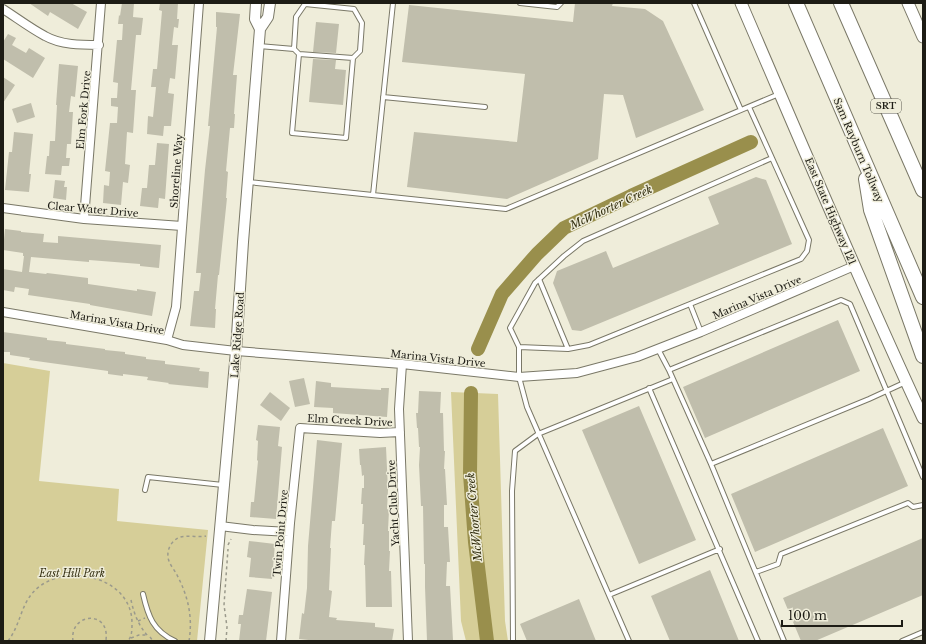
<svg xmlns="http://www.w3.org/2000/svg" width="926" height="644" font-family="'Libre Baskerville',serif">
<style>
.green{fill:#d6ce98}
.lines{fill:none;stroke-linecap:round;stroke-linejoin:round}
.river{stroke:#998f4c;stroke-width:14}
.building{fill:#c0beac}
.service-casing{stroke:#7a7867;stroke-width:6}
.minor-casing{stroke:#7a7867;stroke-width:10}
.tertiary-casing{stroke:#7a7867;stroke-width:12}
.secondary-casing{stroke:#7a7867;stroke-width:13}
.motorway-casing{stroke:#7a7867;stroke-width:16}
.path{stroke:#9b9a8c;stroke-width:1.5;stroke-dasharray:3 3;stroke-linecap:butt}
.service{stroke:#fff;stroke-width:4}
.minor{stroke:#fff;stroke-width:8}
.tertiary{stroke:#fff;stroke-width:10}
.secondary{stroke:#fff;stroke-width:11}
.motorway{stroke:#fff;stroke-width:14}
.labels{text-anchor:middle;stroke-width:3;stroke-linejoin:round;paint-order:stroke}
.shield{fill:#efedda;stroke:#5c5b50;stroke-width:1}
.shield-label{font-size:9px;font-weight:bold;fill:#1d1c15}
.street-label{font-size:10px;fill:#1d1c15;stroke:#efedda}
.park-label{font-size:10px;font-style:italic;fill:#342f11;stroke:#efedda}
.water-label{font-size:11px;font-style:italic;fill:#322e0f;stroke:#efedda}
</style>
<rect width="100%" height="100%" fill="#efedda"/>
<path class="green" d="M3,363L50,371L39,481L119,489L117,521L208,530L197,641H3Z
M451,392L498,394L505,621L508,641H466L461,621Z"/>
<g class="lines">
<path class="river" d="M478,349L502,294L537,254L564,228L631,196L751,142
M471,393L470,474L475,542L487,641"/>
</g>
<path class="building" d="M29,3H71L87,12L78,29L50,12L48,16Z
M122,3H134L133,17L143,18L141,35H136L131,90H136L133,133L127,132L125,164L130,165L128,183L123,182L121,205L103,203L104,185L109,186L110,172L105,171L110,123H117L118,107L111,106V98H117L118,83L113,82L117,40H122L123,24H118L119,15L120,16Z
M160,3H178L177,19H179L178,28L174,27L172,45H178L175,79L170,78L168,93L174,94L171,126H164L163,136L147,134L148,116L153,117L156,87H151L153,69H157L162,11L159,10Z
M575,3H613L612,6L645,9L663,21L704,110L636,138L623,95L604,94L598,159L507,199L407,187L414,132L517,142L525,74L402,62L409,5L573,22Z
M216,12L240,14L233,75H237L234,114H235L234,128H230L226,171L228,172L226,198H227L219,275H218L215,309H216L215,328L190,326L194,291H199L201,273H196L205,170L210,126H208L217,27H216Z
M316,22L339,24L336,53L313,52Z
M8,34L16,38L12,45L26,53L29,48L45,58L33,78L3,59V42Z
M313,59L336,60L335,69L346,70L343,105L309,102Z
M59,64L78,66L75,97L71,96L69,112H73L71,144H67L66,158H70L69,166H62L61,175L45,174L47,156H49L50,141H55L57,105H56Z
M3,77L15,85L3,103Z
M31,103L35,117L17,123L12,109Z
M14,132L33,134L29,174H31L29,192L5,190L9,152H12Z
M157,143L169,144L165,199L159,198L158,208L140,206L142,188H147L149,165H155Z
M756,177L766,180L792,244L581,331L572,330L553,283L557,271L606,251L613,268L719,224L708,197Z
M55,180L65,181L64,187H67L66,200L53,198Z
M5,229L21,231V232L44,234L43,242L58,243V236L161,245L159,268L140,266V264L89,260V262L31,257L29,272L46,274L47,273L88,278V284L137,291V289L156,292L152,316L90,305V304L28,295L29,289L15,287L14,292L3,290V269L22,272L24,256H23V253L3,250Z
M838,320L860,371L705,438L683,387Z
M3,332L47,338V340L66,342V344L105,349V350L125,352V354L146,357V359L165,361V364L200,368L199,371L209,372L208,388L168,384L169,383L147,380L148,377L123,374V376L108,374V371L29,360L30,358L10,355V352H3Z
M304,378L310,404L295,407L289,381Z
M316,381L331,383V387L381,390V388H389L387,417L333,413V408L314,407Z
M419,391L441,392L440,413H443L444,451H445L444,469H445L447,505H444V527H448L450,562H447L446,586H450L453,640L427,641L425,587V564H424L423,506H421L419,465L420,447H419L418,428H417L416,413H418Z
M270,392L290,408L281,421L260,405Z
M639,406L696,540L639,564L582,430Z
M258,425L280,427L278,446L282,447L276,519L250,517L251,502H254L258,461L257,460L258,441L256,440Z
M883,428L908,486L755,552L731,494Z
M317,440L342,443L335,521H332L330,548H331L329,590L332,591L329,617L337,618L336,620L375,623V627L394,629L392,641H318L299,639L302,613L304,614L307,588L308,546Z
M386,447L388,490L387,509L389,510L388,531H389V551H390L389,571H391L392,607H366L365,565H364L365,545H363L364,524H362L363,504H361L362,488H364V475L362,476L361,465H360L359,449Z
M923,538V595L815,641H801L783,598Z
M249,541L275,544L272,579L249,577L251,558L247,557Z
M710,570L739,641H670L651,596Z
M247,589L272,592L266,641H239L241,624H238L239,615H243Z
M579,599L596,641H527L520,624Z"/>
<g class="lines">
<defs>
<path id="service" d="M520,3L557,7L561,3
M694,3L741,110
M259,46L294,49L299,54L353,58
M294,49L296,17L305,4L354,9L362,23L360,51L353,58L346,138L292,133L299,54
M383,97L485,107
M248,182L506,209L779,94
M373,195L393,3
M539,279L568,349
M690,304L701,332
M519,347L510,328L535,283L564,256L583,241L772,158
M658,349L669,370L711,464L784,641
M669,370L841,300L850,304L923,477
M649,388L758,641
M711,464L869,399L906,382
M145,490L148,477L223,485
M756,572L778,564L781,554L908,503L913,507L923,505
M143,594C148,616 153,631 175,641
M609,595L720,549
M513,641L512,491L515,451L538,434L673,379
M629,641L527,407L519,377V347L568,349L589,345L801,259L807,251L809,240L749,107
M902,641L923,632"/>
<path id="minor" d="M3,9C17,18 30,28 45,36C61,45 81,45 99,45
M3,208L84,219L182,226
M84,219L101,3
M3,312L167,340L183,345L236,351L402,364L519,377L577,373L637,357L701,332L854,266
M167,340L176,307L199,3
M402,364L399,409L408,641
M220,526L253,530L289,532
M281,641L290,523L300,428L380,433L400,432"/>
<path id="tertiary" d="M256,3L255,19L260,29
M210,641L236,351L243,242L260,29L268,17L270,3"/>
<path id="secondary" d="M741,3C801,142 859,281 923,418
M908,3L923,37"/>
<path id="motorway" d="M796,3L923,297
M841,3L923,190
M866,179L871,210L923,356"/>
</defs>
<use href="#service" class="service-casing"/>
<use href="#minor" class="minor-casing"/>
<use href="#tertiary" class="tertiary-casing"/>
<use href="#secondary" class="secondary-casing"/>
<use href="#motorway" class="motorway-casing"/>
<path class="path" d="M228,545L231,539
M131,600C134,614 139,627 149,637
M138,621L145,618
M150,637L153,641
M131,638L139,635H146
M8,641C22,623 20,601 40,586C72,563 132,579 132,623C132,630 132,636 128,641
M73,641C69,613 110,609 106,640
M189,641C193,617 188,596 177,575C174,569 168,563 168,556C167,549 172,541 178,538C186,534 197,538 206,536
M226,641L227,627L224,605L228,549"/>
<use href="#service" class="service"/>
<use href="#minor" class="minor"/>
<use href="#tertiary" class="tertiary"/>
<use href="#secondary" class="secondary"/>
<use href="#motorway" class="motorway"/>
</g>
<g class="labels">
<rect class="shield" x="871" y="99" width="30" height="14" rx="3"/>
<g class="shield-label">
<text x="886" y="109">SRT</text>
</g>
<g class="street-label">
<text transform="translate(83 110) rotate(-85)" y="4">Elm Fork Drive</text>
<text transform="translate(859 150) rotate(67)" y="4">Sam Rayburn Tollway</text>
<text transform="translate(176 171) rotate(-86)" y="4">Shoreline Way</text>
<text transform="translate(93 209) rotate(5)" y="4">Clear Water Drive</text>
<text transform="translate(831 211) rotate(67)" y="4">East State Highway 121</text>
<text transform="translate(757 297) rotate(-23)" y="4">Marina Vista Drive</text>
<text transform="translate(117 322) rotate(10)" y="4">Marina Vista Drive</text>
<text transform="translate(237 335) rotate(-86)" y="4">Lake Ridge Road</text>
<text transform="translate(438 358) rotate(6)" y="4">Marina Vista Drive</text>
<text transform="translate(350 420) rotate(3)" y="4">Elm Creek Drive</text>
<text transform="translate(393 503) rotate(-93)" y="4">Yacht Club Drive</text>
<text transform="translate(280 533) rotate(-85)" y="4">Twin Point Drive</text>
</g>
<g class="park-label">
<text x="72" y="577">East Hill Park</text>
</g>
<g class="water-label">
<text transform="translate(611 207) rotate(-25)" y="4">McWhorter Creek</text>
<text transform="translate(474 517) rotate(-95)" y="4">McWhorter Creek</text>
</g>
</g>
<rect width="926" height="644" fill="none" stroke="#1d1c15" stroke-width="8"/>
<path d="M782 620v6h120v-6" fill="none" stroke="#1d1c15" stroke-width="2"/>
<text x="788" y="620" font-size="12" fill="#1d1c15" stroke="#efedda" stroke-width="3" paint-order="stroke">100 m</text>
</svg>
